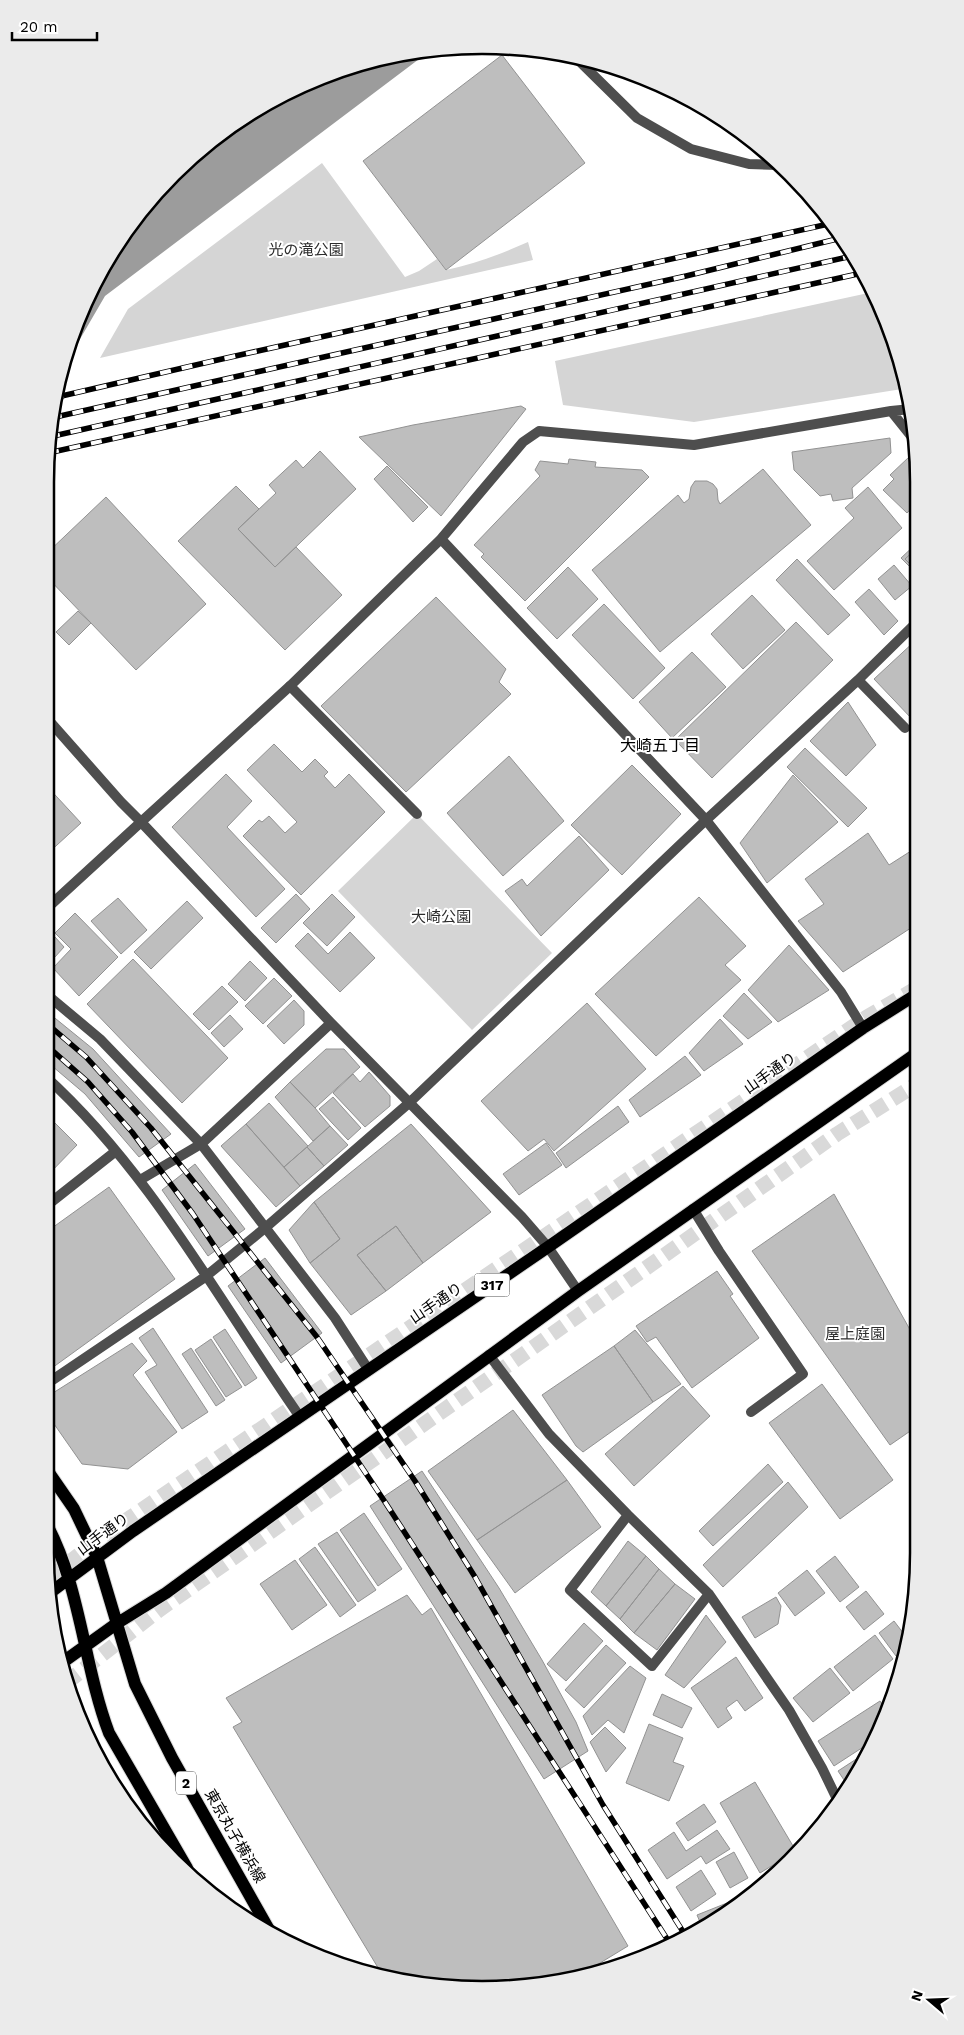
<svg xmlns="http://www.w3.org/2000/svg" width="964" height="2035" font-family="'Work Sans','Noto Sans JP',sans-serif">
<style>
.green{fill:#d5d5d5}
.water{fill:#9c9c9c}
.building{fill:#bebebe;stroke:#929292}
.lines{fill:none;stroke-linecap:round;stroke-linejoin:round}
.motorway-tunnel{stroke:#d9d9d9;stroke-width:15;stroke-dasharray:15 8;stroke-linecap:butt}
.primary-casing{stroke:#dbdbdb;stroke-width:14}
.pedestrian{stroke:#4e4e4e;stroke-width:10}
.minor{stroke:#4e4e4e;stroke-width:10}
.tertiary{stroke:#4e4e4e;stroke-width:10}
.primary{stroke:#000;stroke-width:12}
.rail-casing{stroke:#000;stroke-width:5.5}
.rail{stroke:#fff;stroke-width:4;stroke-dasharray:11;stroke-linecap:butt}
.labels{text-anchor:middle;stroke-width:4;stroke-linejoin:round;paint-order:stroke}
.shield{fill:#fff;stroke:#4c4c4c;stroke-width:1}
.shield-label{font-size:14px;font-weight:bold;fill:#000}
.park-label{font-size:15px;fill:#2c2c2c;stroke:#fff}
.street-label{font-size:15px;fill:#000;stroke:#fff}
.neighbourhood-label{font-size:16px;fill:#000;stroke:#fff}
.rim{fill:none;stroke:#000;stroke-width:2.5}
</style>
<rect width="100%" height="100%" fill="#fff"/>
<path class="green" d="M322,163L405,277L419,271L437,259L446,270C475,264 501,254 528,242L533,260L100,358L128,309Z
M873,292L886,315L898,361L902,389L694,422L563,405L555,361Z
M417,814L552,953L472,1030L338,891Z"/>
<path class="water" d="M431,50L105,296L69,358L54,396L78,315L118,239L173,173L239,119L314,78L396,53Z"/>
<path class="building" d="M502,55L585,163L446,270L363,161Z
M521,406L526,409L441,516L359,437L413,425Z
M890,438L891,453L852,488L853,498L833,501L831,494L820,496L794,470L792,452Z
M320,451L356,489L275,567L238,529L276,493L269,485L296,460L303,468Z
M909,457L915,464V481L910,486L915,491V504L907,513L883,490L894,479L890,475Z
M569,459L596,462L595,467L642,470L649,477L525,601L481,557L484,554L474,545L540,476L535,470L540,461L568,464Z
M387,466L428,507L413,522L374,479Z
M763,469L811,525L660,652L592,570L678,495L684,503L689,499L691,487L695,481H707L713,484L717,489L718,500L720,504Z
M236,486L259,509L238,529L275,567L296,547L342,595L285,650L178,541Z
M868,487L902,528L834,590L807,561L854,518L845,508Z
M106,497L206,604L136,670L45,575V555Z
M916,544V573L901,558Z
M916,549V570L905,559Z
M797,559L850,615L828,635L776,580Z
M894,565L912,586L895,600L878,579Z
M568,567L598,599L557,639L527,608Z
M869,589L898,621L884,635L855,602Z
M752,595L785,630L743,669L711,634Z
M436,597L506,669L499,682L511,694L406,792L321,706Z
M604,604L665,668L633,699L572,635Z
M78,611L91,623L69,645L56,632Z
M796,622L833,660L712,778L675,740Z
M916,640V715L912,719L874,679Z
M692,652L726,687L672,738L639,702Z
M848,702L876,745L846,776L810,741Z
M274,744L302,772L315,759L328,772L324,776L335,788L349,774L385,812L301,895L243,836L259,820L262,822L269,816L285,833L297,822L247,770Z
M805,748L867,808L848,827L787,767Z
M509,756L564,821L503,876L447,813Z
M632,765L681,814L622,875L571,825Z
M226,774L252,801L227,827L285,889L256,917L172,827Z
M793,775L838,822L767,883L740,843Z
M45,784L81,823L45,856Z
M868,833L889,865L914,849L917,852V924L843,972L798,921L824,904L805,879Z
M579,836L609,870L541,936L505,891L522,879L527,886Z
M296,894L310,909L276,943L261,928Z
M332,894L355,917L327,946L303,923Z
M699,897L746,946L725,965L741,980L656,1056L595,994Z
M118,898L147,930L121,954L91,921Z
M187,901L203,918L151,969L134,952Z
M75,913L118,957L79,996L53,968L71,949L55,933Z
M46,927L64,947L45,968V928Z
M350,932L375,958L340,992L295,946L308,933L328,954Z
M789,945L829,990L778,1022L748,990Z
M133,959L228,1058L182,1103L87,1004Z
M250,961L267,978L245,1001L228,984Z
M274,978L292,996L263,1024L245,1006Z
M222,986L238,1002L209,1030L193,1014Z
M744,993L772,1022L748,1039L723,1016Z
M294,1000L304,1011V1025L284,1044L267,1026Z
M587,1003L646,1069L554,1151L544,1139L528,1151L481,1101Z
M45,1010L93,1049L171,1134L139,1157L85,1094L45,1060Z
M230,1015L243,1029L224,1047L211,1033Z
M720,1019L743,1044L704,1071L689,1053Z
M326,1049H344L360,1067L315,1108L290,1082Z
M685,1056L701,1075L640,1117L629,1100Z
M369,1072L390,1096V1106L365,1127L333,1093L353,1074L360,1082Z
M290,1082L315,1108L330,1126L313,1141L275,1097Z
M333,1097L361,1128L348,1140L319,1109Z
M269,1103L308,1146L284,1167L246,1124Z
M618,1106L629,1122L566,1168L556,1153Z
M45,1113L77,1145L47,1176L45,1174Z
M246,1124L300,1186L276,1207L221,1146Z
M411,1124L491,1212L423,1263L396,1226L357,1255L386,1291L351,1315L310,1263L340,1239L314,1202Z
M330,1126L348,1145L324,1166L307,1147Z
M546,1143L562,1165L519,1195L503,1174Z
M307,1147L324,1166L300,1186L284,1167Z
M918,1150V1167L910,1156Z
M195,1164L245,1229L208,1256L162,1190Z
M109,1187L175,1279L45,1373V1293L49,1290L45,1285V1233Z
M834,1194L918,1344L919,1425L890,1445L752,1251Z
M314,1202L340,1239L310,1263L289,1230Z
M396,1226L423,1263L386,1291L357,1255Z
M265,1258L322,1333L281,1363L228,1286Z
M717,1271L733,1294L730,1296L759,1338L692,1388L656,1337L647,1342L636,1326Z
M153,1328L208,1412L182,1429L145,1372L157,1365L139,1338Z
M225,1329L257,1378L245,1386L213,1337Z
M635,1330L681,1384L653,1402L614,1346Z
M211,1339L242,1387L226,1397L195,1350Z
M132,1343L147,1361L133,1375L177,1432L128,1469L82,1464L45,1411V1398Z
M614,1346L653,1402L583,1452L576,1446L542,1395Z
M191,1348L225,1400L216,1406L182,1354Z
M822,1384L893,1480L840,1519L769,1423Z
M683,1386L710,1416L634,1486L605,1454Z
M513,1410L567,1480L477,1540L428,1471Z
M768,1464L783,1482L713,1546L699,1531Z
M422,1471L499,1588L542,1660L576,1722L588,1751L544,1779L370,1506Z
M567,1480L601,1527L515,1593L477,1540Z
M788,1482L808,1507L723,1587L703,1565Z
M364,1513L402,1569L378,1586L340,1530Z
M337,1532L376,1590L358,1602L318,1544Z
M628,1541L646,1556L606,1606L591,1592Z
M315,1547L356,1605L340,1617L299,1559Z
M646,1556L659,1569L620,1619L606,1606Z
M835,1556L859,1587L840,1602L816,1571Z
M295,1560L327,1605L292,1630L260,1584Z
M659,1569L675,1584L634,1633L620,1619Z
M807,1570L825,1593L795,1616L778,1593Z
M675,1584L695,1599L657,1650L634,1633Z
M866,1591L884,1614L864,1630L846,1607Z
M407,1595L422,1615L431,1608L628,1946L577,1977L539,1986L397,1982L383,1976L233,1727L242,1722L226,1698Z
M776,1597L781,1606L778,1624L755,1638L742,1617Z
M706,1615L726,1642L684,1688L665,1675Z
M894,1621L910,1642L908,1647L896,1656L879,1633Z
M584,1623L603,1641L566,1681L547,1664Z
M875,1635L893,1659L853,1691L834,1667Z
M606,1645L626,1663L584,1708L565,1690Z
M736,1657L763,1698L745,1711L737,1700L726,1708L732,1718L718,1728L691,1688Z
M630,1666L646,1678L624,1733L608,1720L592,1735L583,1716Z
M830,1668L850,1693L813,1722L793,1698Z
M894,1692L890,1706L884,1698Z
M662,1694L692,1708L682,1728L653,1715Z
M880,1701L888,1713L874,1740L834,1766L818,1741Z
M649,1724L683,1738L673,1762L684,1766L669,1801L626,1783Z
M605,1727L626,1748L606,1772L590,1742Z
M864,1754L846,1783L838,1771Z
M755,1782L796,1851L760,1873L720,1803Z
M704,1804L716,1822L688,1841L676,1823Z
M717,1830L730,1849L706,1864L701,1856L667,1879L648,1850L674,1832L686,1851Z
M734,1852L748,1878L730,1888L716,1862Z
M701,1870L716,1894L691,1911L676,1887Z
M742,1897L703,1929L697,1915Z"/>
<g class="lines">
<path class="motorway-tunnel" d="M49,1578L106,1534L867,1017L917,988
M66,1683L159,1610L837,1134L917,1084"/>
<defs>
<path id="primary" d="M45,1467L74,1509L97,1557L135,1684L172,1758L272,1935
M45,1521C81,1586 83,1664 109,1733L187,1868
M51,1592L133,1531L548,1247L863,1028L917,994
M63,1662L116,1624L166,1593L578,1291L917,1053"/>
</defs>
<use href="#primary" class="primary-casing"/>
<path class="pedestrian" d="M290,686L417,814"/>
<path class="minor" d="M891,411L911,409
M441,539L290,686L141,822L331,1023L522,1217L548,1247L578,1291
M858,680L706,820L441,539L523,442L539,431L694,445L891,411L915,441
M905,728L858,680L916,623
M45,910L141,822L121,802L45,716
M45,993L100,1039L201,1144L335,1318L368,1369
M45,1076C150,1171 219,1301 300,1417
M140,1180L201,1144L331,1023
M45,1207L116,1151
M693,1209L719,1251L803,1374L751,1412
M489,1355L549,1434L628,1515L709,1594L789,1710L822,1768L837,1799
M45,1385L205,1277L265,1228L409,1103L706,820L841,992L863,1028
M628,1515L570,1590L652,1666L709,1594
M643,1957L646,1956"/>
<path class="tertiary" d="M574,56L637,118L691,149L749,164L778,165"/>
<use href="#primary" class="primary"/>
<defs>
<path id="rail" d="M53,398L213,361L833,223
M51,418L686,276L841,238
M49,437L852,256
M48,453L862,273
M45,1022L86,1057L151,1128L317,1337L415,1481L475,1577L603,1805L687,1938
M45,1044L88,1082L132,1132L193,1214L385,1502L671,1945"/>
</defs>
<use href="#rail" class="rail-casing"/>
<use href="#rail" class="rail"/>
</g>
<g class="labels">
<g class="shield">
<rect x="474.5" y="1273.5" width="35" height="23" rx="4"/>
<rect x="176" y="1771.5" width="20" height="23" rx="4"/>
</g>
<g class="shield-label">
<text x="492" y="1290">317</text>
<text x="186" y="1788">2</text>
</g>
<g class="park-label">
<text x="306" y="255">光の滝公園</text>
<text x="441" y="922">大崎公園</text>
<text x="855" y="1339">屋上庭園</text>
</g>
<g class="street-label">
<text transform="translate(770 1073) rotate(-35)" y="5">山手通り</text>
<text transform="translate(436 1303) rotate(-34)" y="5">山手通り</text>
<text transform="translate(103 1534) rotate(-36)" y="5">山手通り</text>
<text transform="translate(235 1836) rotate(60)" y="5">東京丸子横浜線</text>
</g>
<g class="neighbourhood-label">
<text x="660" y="751">大崎五丁目</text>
</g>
</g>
<path d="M0 0H964V2035H0ZM482 54H482A428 428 0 0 1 910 482V1553A428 428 0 0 1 482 1981H482A428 428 0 0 1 54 1553V482A428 428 0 0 1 482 54Z" fill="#ebebeb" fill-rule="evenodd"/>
<path class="rim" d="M482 54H482A428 428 0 0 1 910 482V1553A428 428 0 0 1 482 1981H482A428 428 0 0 1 54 1553V482A428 428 0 0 1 482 54Z"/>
<g transform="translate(929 2000) rotate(289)" stroke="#ffffff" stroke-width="4" paint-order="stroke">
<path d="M0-4L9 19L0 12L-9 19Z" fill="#000000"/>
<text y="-8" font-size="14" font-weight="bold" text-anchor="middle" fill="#000000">N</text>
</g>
<path d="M12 32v8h85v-8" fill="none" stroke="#000000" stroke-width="2.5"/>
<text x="20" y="32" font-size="15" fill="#000000" stroke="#ffffff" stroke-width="4" paint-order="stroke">20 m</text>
</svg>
